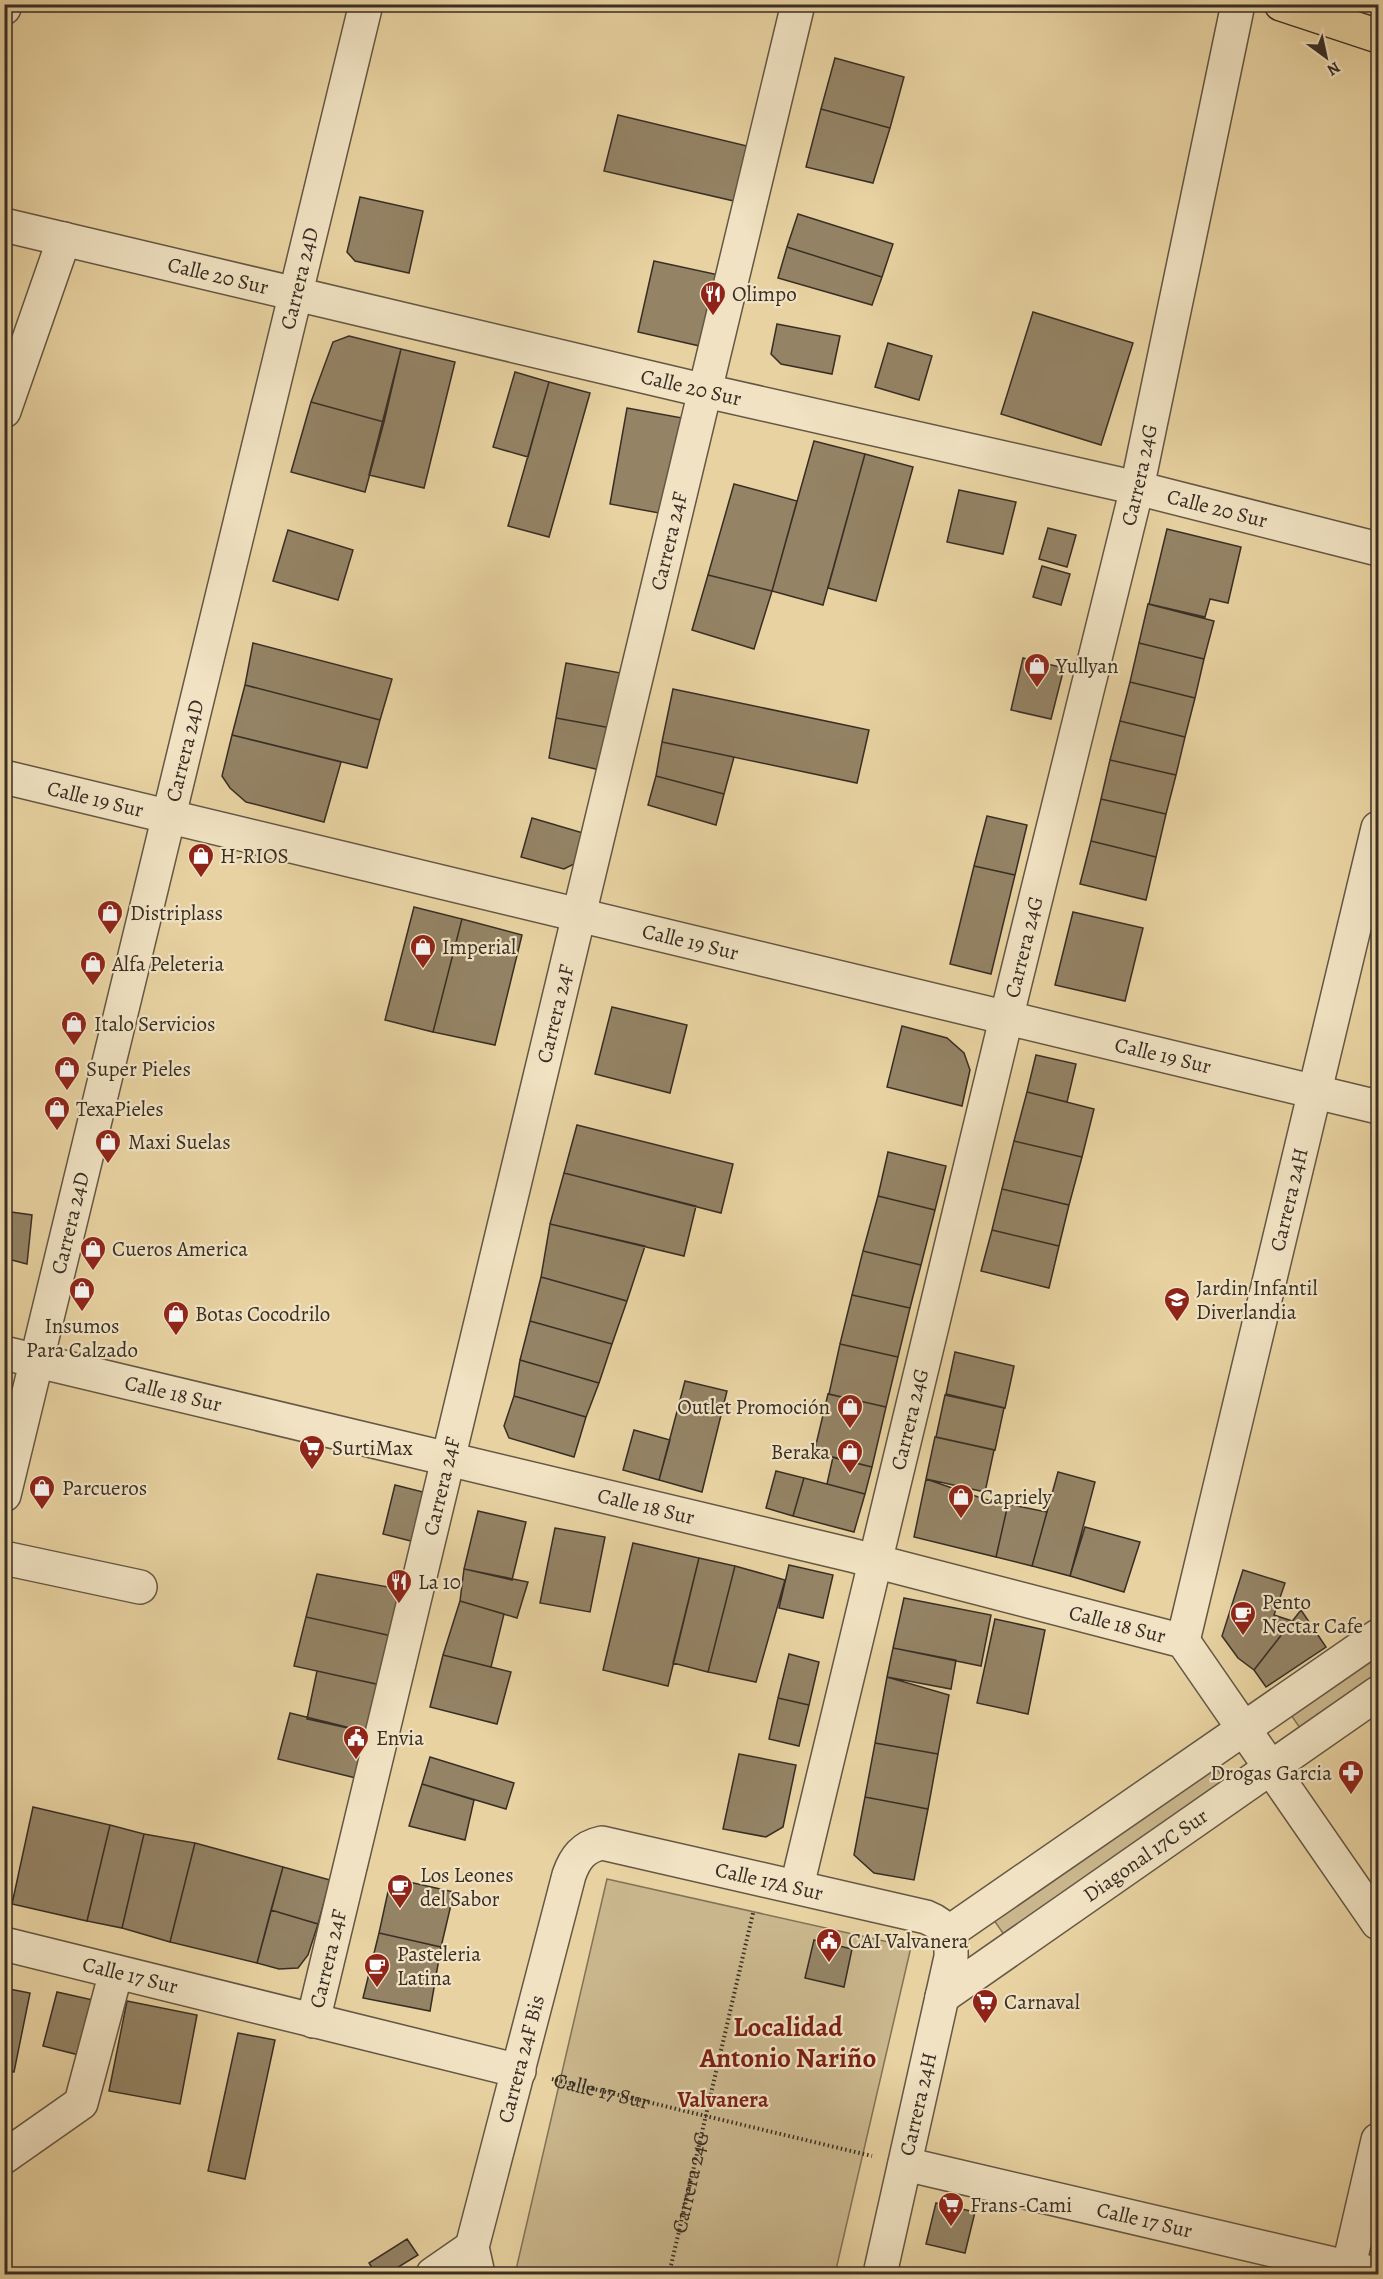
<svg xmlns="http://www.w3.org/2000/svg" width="1383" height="2279" font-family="Alegreya,serif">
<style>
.green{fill:#cab68c;stroke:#817258;stroke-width:1.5}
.building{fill:#948365;stroke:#382e25;stroke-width:1.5}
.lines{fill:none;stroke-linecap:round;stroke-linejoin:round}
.minor-casing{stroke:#645744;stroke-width:36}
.major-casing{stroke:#382e25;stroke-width:36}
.path{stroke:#382e25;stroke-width:4;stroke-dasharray:1.5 3;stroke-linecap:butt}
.minor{stroke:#f0e2c2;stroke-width:33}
.major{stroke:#e8d2a1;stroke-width:33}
.labels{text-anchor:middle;stroke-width:4.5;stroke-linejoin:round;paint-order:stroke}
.street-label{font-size:21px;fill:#382e25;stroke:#f0e2c2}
.poi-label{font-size:21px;fill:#382e25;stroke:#f0e2c2;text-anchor:start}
.neighbourhood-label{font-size:22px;font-weight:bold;fill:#7a1f14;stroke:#f0e2c2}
.district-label{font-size:27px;font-weight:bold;fill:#7a1f14;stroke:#f0e2c2}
</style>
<rect width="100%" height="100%" fill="#e8d2a1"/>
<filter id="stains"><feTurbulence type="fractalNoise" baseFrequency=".00333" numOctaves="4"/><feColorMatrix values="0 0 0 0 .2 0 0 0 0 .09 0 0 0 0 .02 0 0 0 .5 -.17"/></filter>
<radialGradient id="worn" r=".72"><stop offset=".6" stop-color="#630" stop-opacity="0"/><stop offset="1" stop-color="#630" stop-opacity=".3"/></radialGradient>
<path class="green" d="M1378,1647V1688L1306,1737L1287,1709Z
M1212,1762L1228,1785L1007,1939L991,1916Z
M607,1879L911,1947L835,2274H515Z"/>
<path class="building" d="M835,58L904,77L890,128L821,109Z
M821,109L890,128L873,183L806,167Z
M618,115L747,146L734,201L604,171Z
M360,197L423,211L409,273L355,261L347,252Z
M798,214L893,244L882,277L787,247Z
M787,247L882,277L872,305L778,278Z
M654,261L719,275L704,347L638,332Z
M1033,312L1133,343L1101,445L1001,414Z
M777,324L840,336L832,374L781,364L771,354Z
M349,336L401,349L384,422L311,402L333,342Z
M888,343L932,356L919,400L875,387Z
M401,349L455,362L424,488L369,475Z
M515,372L549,382L528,457L493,447Z
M549,382L590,393L549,537L508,526Z
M311,402L384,422L365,492L291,472Z
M627,408L688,419L670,515L610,504Z
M814,441L865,454L823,605L772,591Z
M865,454L913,467L876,601L828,588Z
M734,484L797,501L772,591L708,575Z
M959,490L1016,502L1003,554L947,542Z
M1048,528L1076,535L1067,567L1039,559Z
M1167,529L1241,547L1228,603L1210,599L1205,617L1149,604Z
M288,530L353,550L338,600L273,581Z
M1042,566L1070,574L1061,605L1033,597Z
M708,575L772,591L754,649L692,630Z
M1148,604L1214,621L1204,659L1139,643Z
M253,643L392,679L380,720L245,685Z
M1139,643L1204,659L1195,698L1130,682Z
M1023,658L1064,668L1051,719L1011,710Z
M566,663L621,673L611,728L556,718Z
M1130,682L1195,698L1185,737L1120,721Z
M245,685L380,720L367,768L232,735Z
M673,689L869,730L857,783L662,742Z
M556,718L611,728L600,770L549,758Z
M1120,721L1185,737L1176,775L1110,760Z
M232,735L341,762L324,822L246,802L230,788L222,776Z
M662,742L734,757L724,794L656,776Z
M1110,760L1176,775L1166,814L1101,799Z
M656,776L724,794L716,825L648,805Z
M1101,799L1166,814L1156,857L1091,841Z
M987,816L1027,825L1015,875L974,866Z
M532,818L583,833L574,864L564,869L521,857Z
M1091,841L1156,857L1146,900L1080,884Z
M974,866L1015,875L991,974L950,964Z
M414,907L462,919L433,1032L385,1020Z
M1073,912L1143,928L1125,1001L1055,985Z
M462,919L522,935L495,1045L433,1032Z
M612,1007L687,1025L670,1093L595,1074Z
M902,1026L947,1038L964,1053L970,1070L962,1106L887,1087Z
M1036,1055L1076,1064L1067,1102L1027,1092Z
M1027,1092L1094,1109L1082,1157L1014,1141Z
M577,1125L733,1164L721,1213L564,1173Z
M1014,1141L1082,1157L1069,1205L1002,1189Z
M888,1152L946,1166L935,1210L878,1196Z
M564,1173L696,1206L684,1256L550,1224Z
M1002,1189L1069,1205L1059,1246L992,1230Z
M878,1196L935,1210L921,1265L863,1251Z
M4,1211L32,1215L27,1264L4,1258Z
M550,1224L645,1246L627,1301L541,1277Z
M992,1230L1059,1246L1049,1288L981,1271Z
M863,1251L921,1265L910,1308L852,1295Z
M541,1277L627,1301L612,1344L530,1321Z
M852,1295L910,1308L898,1357L840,1344Z
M530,1321L612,1344L599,1383L520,1360Z
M840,1344L898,1357L886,1407L829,1394Z
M955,1352L1014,1366L1005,1408L946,1394Z
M520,1360L599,1383L586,1417L514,1396Z
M685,1381L727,1391L702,1492L659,1480Z
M828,1394L886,1407L872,1467L814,1453Z
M945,1395L1004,1408L995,1450L936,1437Z
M514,1396L586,1417L574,1457L509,1438L504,1426Z
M634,1430L670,1440L659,1480L623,1470Z
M935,1437L994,1450L985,1492L926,1479Z
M833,1457L872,1467L865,1494L827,1484Z
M776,1471L804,1478L793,1516L766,1508Z
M1058,1472L1095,1482L1070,1576L1032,1566Z
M804,1478L865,1494L854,1532L793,1516Z
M926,1479L984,1499L1008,1504L996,1557L914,1537Z
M395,1485L427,1493L415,1542L383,1534Z
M1008,1504L1047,1512L1032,1566L996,1557Z
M478,1511L526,1522L512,1580L464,1569Z
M1085,1527L1140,1542L1124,1592L1070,1576Z
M555,1528L605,1537L590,1612L540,1603Z
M633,1543L699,1558L668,1686L603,1670Z
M699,1558L735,1566L708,1672L673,1663Z
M789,1565L833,1575L823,1618L779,1608Z
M735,1566L785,1580L756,1682L708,1672Z
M464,1569L528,1582L517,1618L460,1601Z
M1243,1570L1285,1583L1274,1615L1292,1621L1254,1670L1238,1658L1222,1636Z
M317,1574L410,1591L401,1638L306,1617Z
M904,1598L991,1615L981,1666L893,1648Z
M460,1601L504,1614L491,1667L443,1655Z
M1301,1610L1326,1647L1266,1687L1254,1670Z
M306,1617L401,1638L390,1687L294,1666Z
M995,1619L1045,1630L1028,1714L977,1703Z
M893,1648L956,1660L951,1689L887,1677Z
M789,1654L819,1662L809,1705L778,1698Z
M443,1655L511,1672L497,1724L430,1707Z
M317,1671L390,1687L375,1734L307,1719Z
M887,1677L949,1695L938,1754L875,1743Z
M778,1698L809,1705L799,1746L769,1739Z
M290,1713L375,1734L364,1780L278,1759Z
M875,1743L938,1754L928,1809L865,1797Z
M739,1754L796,1765L783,1827L766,1837L723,1829Z
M430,1757L514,1783L506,1809L422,1784Z
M422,1784L474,1800L465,1840L409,1826Z
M865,1797L928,1809L914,1880L874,1873L854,1855Z
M33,1807L110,1825L87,1921L12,1904Z
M110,1825L144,1834L122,1928L87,1921Z
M144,1834L195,1843L170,1942L122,1928Z
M195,1843L283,1867L257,1963L170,1942Z
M283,1867L330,1880L318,1924L271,1910Z
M391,1878L454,1892L441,1947L379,1933Z
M271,1910L318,1924L308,1955L298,1968L279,1969L257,1963Z
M379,1933L441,1947L430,2011L363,1998Z
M814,1940L852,1949L844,1987L805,1978Z
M4,1988L30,1993L14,2072L4,2071Z
M57,1992L93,2000L79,2055L43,2046Z
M127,2001L197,2015L180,2104L109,2091Z
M238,2033L275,2040L245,2179L208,2171Z
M936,2203L975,2212L965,2253L926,2244Z
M407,2239L418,2255L387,2274H376L369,2263Z"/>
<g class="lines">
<defs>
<g id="minor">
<path d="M4,8L5,4"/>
<path id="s3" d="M4,225L706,391L1137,488L1378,549"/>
<path d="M4,411L64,239"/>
<path id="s4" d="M4,777L1378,1107"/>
<path id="s5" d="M4,1353L851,1555L1183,1641L1378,1923"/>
<path id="s6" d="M4,1495L366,4"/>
<path d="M4,1558L140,1587"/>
<path id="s7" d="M1183,1641L1378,828"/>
<path id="s8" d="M797,1886L1006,1019L1137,488L1238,4"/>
<path d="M948,1933L1378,1636"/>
<path id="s9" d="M4,1944L519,2071"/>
<path id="s10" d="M942,1997L1378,1693"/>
<path id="s11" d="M313,2021L798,4"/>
<path d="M4,2157L81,2103L116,1972"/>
<path id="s12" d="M905,2164L1376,2274"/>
<path d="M433,2274L472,2247"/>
<path id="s13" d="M478,2274L472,2247L569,1875C575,1858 583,1847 602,1843L926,1917C946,1925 952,1936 951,1957L880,2274"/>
<path d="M1347,2274L1378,2140"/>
</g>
<path id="major" d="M1281,4L1378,36"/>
</defs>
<use href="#minor" class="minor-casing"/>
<use href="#major" class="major-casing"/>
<g class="path">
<path id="s1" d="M552,2079L872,2156"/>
<path id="s2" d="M669,2274L753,1913"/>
</g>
<use href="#minor" class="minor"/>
<use href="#major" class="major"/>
</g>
<defs>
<symbol id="restaurant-pin" viewBox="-11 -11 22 30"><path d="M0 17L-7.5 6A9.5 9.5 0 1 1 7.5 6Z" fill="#8f2418" stroke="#f0e2c2"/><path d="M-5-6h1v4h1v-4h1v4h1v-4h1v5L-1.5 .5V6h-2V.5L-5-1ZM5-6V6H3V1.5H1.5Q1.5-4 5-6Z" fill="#fff"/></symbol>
<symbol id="shop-pin" viewBox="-11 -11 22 30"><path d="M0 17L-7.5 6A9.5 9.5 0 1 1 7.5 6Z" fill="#8f2418" stroke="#f0e2c2"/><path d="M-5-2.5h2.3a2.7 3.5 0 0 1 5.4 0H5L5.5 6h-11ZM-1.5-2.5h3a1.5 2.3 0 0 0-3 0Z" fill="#fff"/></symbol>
<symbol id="school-pin" viewBox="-11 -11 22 30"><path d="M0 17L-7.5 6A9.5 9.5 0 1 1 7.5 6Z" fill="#8f2418" stroke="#f0e2c2"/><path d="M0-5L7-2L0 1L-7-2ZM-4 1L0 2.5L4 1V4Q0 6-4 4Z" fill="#fff"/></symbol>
<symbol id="supermarket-pin" viewBox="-11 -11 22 30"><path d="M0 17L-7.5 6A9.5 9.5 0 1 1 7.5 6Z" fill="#8f2418" stroke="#f0e2c2"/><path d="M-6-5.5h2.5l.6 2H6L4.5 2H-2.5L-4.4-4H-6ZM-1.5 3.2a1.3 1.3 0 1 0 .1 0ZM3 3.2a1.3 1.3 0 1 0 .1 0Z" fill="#fff"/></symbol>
<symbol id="cafe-pin" viewBox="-11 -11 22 30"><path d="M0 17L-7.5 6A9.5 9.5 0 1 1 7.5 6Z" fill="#8f2418" stroke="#f0e2c2"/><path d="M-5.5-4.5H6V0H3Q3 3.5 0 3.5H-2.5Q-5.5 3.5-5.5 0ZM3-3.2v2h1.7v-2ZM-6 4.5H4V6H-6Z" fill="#fff"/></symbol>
<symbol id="civic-pin" viewBox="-11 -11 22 30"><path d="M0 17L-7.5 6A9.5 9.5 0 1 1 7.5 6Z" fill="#8f2418" stroke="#f0e2c2"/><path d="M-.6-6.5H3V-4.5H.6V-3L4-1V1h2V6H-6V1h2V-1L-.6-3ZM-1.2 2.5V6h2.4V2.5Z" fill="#fff"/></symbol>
<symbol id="pharmacy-pin" viewBox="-11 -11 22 30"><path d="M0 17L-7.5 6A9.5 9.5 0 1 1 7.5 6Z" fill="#8f2418" stroke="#f0e2c2"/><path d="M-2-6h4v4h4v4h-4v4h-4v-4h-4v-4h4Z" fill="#fff"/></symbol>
</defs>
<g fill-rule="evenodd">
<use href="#restaurant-pin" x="698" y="279" width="30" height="40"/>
<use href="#shop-pin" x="1022" y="651" width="30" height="40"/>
<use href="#shop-pin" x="186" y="841" width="30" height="40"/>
<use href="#shop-pin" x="95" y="898" width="30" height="40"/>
<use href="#shop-pin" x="408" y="932" width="30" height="40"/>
<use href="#shop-pin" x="78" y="949" width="30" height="40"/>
<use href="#shop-pin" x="59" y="1009" width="30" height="40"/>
<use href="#shop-pin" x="52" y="1054" width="30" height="40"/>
<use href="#shop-pin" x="42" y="1094" width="30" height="40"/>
<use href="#shop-pin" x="93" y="1127" width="30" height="40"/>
<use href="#shop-pin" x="78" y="1234" width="30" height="40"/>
<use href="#shop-pin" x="67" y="1275" width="30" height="40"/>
<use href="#school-pin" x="1162" y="1285" width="30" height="40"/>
<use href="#shop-pin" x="161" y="1299" width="30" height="40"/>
<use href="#shop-pin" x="835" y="1392" width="30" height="40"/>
<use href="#supermarket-pin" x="297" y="1433" width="30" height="40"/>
<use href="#shop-pin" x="835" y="1437" width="30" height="40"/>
<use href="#shop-pin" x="27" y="1473" width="30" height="40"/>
<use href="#shop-pin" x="946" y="1482" width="30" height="40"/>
<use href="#restaurant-pin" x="384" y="1567" width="30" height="40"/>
<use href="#cafe-pin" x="1228" y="1599" width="30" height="40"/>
<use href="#civic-pin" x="341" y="1723" width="30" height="40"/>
<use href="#pharmacy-pin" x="1336" y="1758" width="30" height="40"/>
<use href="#cafe-pin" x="385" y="1872" width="30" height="40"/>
<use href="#civic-pin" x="814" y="1926" width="30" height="40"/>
<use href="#cafe-pin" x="362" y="1951" width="30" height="40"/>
<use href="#supermarket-pin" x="970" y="1987" width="30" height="40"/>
<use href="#supermarket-pin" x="936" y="2190" width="30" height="40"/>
</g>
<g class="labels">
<g class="street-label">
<text dy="7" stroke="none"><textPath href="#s3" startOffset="220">Calle 20 Sur</textPath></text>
<text dy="7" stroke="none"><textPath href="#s6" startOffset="1252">Carrera 24D</textPath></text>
<text dy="7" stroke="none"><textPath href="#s3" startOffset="706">Calle 20 Sur</textPath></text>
<text dy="7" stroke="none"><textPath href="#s8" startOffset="1452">Carrera 24G</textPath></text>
<text dy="7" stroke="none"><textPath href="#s3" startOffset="1246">Calle 20 Sur</textPath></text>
<text dy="7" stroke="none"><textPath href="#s11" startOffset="1522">Carrera 24F</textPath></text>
<text dy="7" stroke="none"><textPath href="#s6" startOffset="766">Carrera 24D</textPath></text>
<text dy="7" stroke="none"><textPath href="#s4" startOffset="94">Calle 19 Sur</textPath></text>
<text dy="7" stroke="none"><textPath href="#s4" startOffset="706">Calle 19 Sur</textPath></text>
<text dy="7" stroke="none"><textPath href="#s8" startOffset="966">Carrera 24G</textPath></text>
<text dy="7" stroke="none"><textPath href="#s11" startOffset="1036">Carrera 24F</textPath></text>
<text dy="7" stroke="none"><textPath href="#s4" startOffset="1192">Calle 19 Sur</textPath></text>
<text dy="7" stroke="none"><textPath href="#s7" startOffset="454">Carrera 24H</textPath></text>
<text dy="7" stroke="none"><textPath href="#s6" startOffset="280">Carrera 24D</textPath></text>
<text dy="7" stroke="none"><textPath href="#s5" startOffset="174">Calle 18 Sur</textPath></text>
<text dy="7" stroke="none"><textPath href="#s8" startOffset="480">Carrera 24G</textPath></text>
<text dy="7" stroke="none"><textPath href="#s11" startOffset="550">Carrera 24F</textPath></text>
<text dy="7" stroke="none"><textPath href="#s5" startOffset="660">Calle 18 Sur</textPath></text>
<text dy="7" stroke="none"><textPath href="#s5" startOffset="1146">Calle 18 Sur</textPath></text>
<text dy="7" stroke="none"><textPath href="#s10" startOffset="248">Diagonal 17C Sur</textPath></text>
<text dy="7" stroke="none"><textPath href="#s13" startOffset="632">Calle 17A Sur</textPath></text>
<text dy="7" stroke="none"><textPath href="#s11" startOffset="64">Carrera 24F</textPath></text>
<text dy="7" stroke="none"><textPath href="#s9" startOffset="130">Calle 17 Sur</textPath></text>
<text dy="7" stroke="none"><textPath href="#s13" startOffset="222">Carrera 24F Bis</textPath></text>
<text dy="7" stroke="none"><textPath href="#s1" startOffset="51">Calle 17 Sur</textPath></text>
<text transform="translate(918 2104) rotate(-77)" y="7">Carrera 24H</text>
<text dy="7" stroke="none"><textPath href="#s2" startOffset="94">Carrera 24G</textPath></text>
<text dy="7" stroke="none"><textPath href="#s12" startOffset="246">Calle 17 Sur</textPath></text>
</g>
<g class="poi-label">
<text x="732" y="301">Olimpo</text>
<text x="1056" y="673">Yullyan</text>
<text x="220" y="863">H-RIOS</text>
<text x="130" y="920">Distriplass</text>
<text x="442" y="954">Imperial</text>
<text x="112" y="971">Alfa Peleteria</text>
<text x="94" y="1031">Italo Servicios</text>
<text x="86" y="1076">Super Pieles</text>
<text x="76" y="1116">TexaPieles</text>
<text x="128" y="1149">Maxi Suelas</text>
<text x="112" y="1256">Cueros America</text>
<text x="1196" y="1295">Jardin Infantil<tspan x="1196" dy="24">Diverlandia</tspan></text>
<text x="195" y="1321">Botas Cocodrilo</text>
<text x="82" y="1333" text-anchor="middle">Insumos<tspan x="82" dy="24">Para Calzado</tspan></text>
<text x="830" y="1414" text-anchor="end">Outlet Promoción</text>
<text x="332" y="1455">SurtiMax</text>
<text x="830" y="1459" text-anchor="end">Beraka</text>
<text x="62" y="1495">Parcueros</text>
<text x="980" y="1504">Capriely</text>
<text x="418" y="1589">La 10</text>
<text x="1262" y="1609">Pento<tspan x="1262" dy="24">Nectar Cafe</tspan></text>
<text x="376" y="1745">Envia</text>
<text x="1332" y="1780" text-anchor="end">Drogas Garcia</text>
<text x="420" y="1882">Los Leones<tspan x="420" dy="24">del Sabor</tspan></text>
<text x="848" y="1948">CAI Valvanera</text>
<text x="397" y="1961">Pasteleria<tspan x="397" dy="24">Latina</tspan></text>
<text x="1004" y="2009">Carnaval</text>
<text x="970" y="2212">Frans-Cami</text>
</g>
<g class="neighbourhood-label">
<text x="723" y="2107">Valvanera</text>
</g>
<g class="district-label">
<text x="788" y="2036">Localidad<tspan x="788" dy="31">Antonio Nariño</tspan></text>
</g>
</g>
<rect width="1383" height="2279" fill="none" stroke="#e8d2a1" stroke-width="24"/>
<rect x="6" y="6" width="1371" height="2267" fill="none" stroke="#382e25" stroke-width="3"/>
<rect x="12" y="12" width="1359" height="2255" fill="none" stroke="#382e25" stroke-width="1.5"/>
<g transform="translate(1326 57) rotate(147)" stroke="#f0e2c2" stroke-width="4.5" paint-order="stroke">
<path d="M0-4.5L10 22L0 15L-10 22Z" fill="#382e25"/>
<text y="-9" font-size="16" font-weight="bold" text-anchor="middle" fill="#382e25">N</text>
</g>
<rect width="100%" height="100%" filter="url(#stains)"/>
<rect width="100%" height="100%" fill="url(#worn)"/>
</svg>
